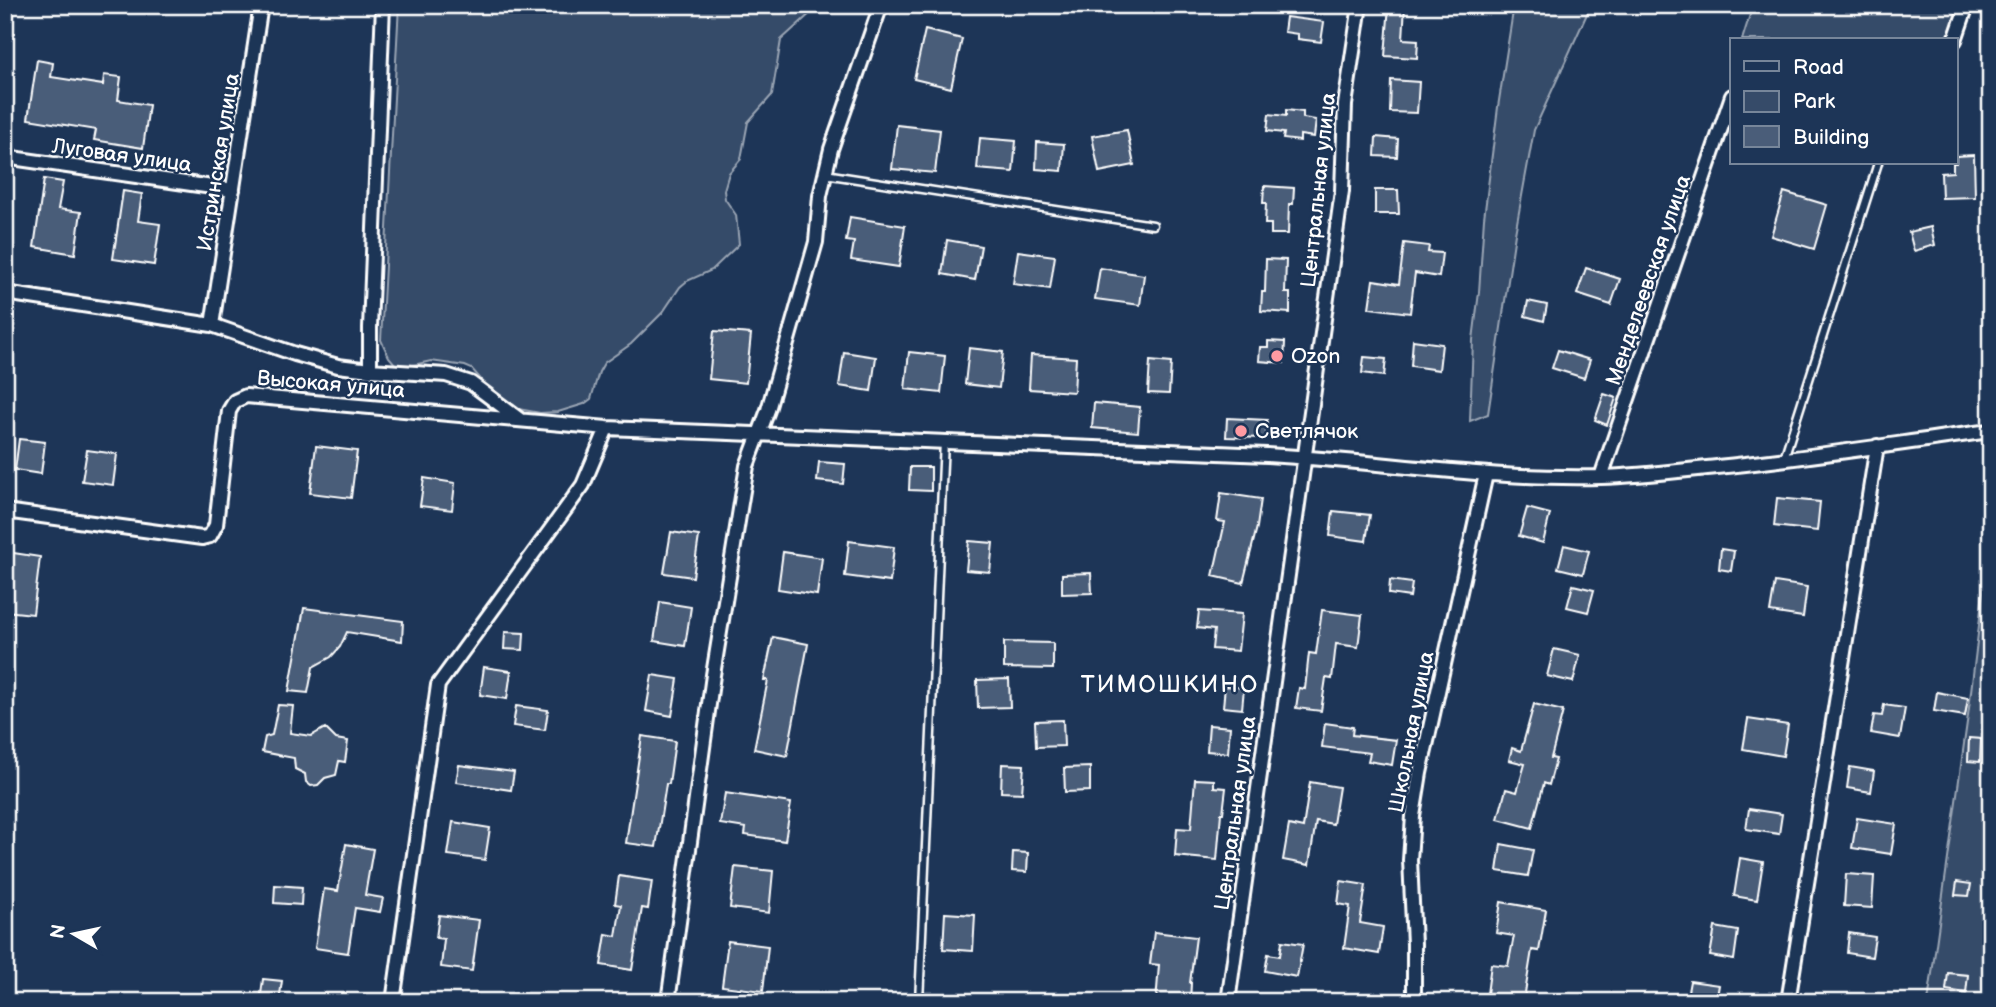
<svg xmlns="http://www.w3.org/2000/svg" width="1996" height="1007" font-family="'Balsamiq Sans',sans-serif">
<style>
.green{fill:#364b69;stroke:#9aa5b4;stroke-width:2}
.building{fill:#4a5d79;stroke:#fff;stroke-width:2}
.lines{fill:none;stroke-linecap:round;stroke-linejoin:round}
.lane-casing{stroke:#fff;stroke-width:11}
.street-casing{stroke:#fff;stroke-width:18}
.lane{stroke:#1d3557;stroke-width:6}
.street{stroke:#1d3557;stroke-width:12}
.poi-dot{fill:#ff9aa2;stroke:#1d3557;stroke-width:2.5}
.labels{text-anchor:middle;stroke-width:5;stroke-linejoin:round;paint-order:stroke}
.street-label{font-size:21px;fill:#fff;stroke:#1d3557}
.poi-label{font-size:21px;fill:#fff;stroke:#1d3557;text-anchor:start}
.quarter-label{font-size:24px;letter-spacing:2px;fill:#fff;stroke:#1d3557}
</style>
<rect width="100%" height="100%" fill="#1d3557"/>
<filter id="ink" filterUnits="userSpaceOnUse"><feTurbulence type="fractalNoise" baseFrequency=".0143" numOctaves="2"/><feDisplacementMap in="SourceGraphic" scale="14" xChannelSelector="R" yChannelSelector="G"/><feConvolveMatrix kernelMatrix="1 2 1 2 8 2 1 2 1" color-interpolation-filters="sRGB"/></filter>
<g filter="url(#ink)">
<path class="green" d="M399,5H833L829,9L813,11L781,40L772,95L748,122L741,159L729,173L724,190L725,199L736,215L739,244L712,270L687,281L680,287L663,312L631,344L604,363L599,372L591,399L584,404L558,412L540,413L513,408L497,398L472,369L465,366L431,361L404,367L395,364L389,357L381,340Z
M1514,5H1591L1534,130L1515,234L1488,414L1470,421L1473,340L1479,292L1484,218L1498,107Z
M1753,5H1963L1951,40H1742Z
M1988,551H1991V1002H1928L1969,708Z"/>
<path class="building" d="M1389,5H1405L1403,39L1418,40L1417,58L1385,56Z
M1286,17L1324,22L1321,42L1298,39V34L1284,32Z
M925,30L962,39L951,88L914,79Z
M37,60L53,63L51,77L103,85L104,75L121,77L118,100L149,105L143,148L94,140L96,130L28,119Z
M1391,80L1419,82L1417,113L1390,112Z
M1286,110L1303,112V118L1316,120L1314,137L1300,135V141L1283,139L1284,133L1267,131L1269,114L1286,116Z
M897,125L940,130L935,173L892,169Z
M1127,130L1134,165L1099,172L1092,136Z
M1376,137L1398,139L1397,157L1375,156Z
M980,138L1016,141L1013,172L977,169Z
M1037,142L1064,144L1062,171L1036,169Z
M1974,155L1975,197L1942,198L1941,173L1953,172V163H1956V156Z
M44,179L63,182L58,209L81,212L75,254L34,247Z
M1264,186L1294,188L1293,204H1289L1288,234H1271V224H1265L1266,203H1263Z
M1375,190H1398L1399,214H1375Z
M123,191L142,194L138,221L160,224L154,265L113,259Z
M1784,192L1827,205L1814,249L1771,236Z
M850,217L905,226L899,267L851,260L854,242L846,241Z
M1931,227L1935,245L1914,251L1909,232Z
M947,240L981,246L975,280L942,274Z
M1404,243L1429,246L1428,252L1442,253L1439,277L1415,273L1410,313L1369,308L1373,280L1399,284Z
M1018,251L1055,256L1050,289L1013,284Z
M1266,259L1286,260L1285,293H1290V313L1261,311L1262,292H1265Z
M1100,268L1144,275L1140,305L1095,299Z
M1586,268L1620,279L1611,305L1577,294Z
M1528,301L1547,305L1544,321L1525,316Z
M714,331L751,334L746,383L709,379Z
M1413,340L1442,344L1439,370L1411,366Z
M1268,341L1285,342L1284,363L1259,361L1260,347H1268Z
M969,348L1003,352L999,388L965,384Z
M1558,350L1590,360L1584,378L1552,368Z
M844,352L876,357L871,391L839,386Z
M909,352L945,356L941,393L905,389Z
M1031,355L1076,358L1074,392L1029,389Z
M1364,357L1386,359L1384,376L1362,373Z
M1150,361L1171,363L1169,394L1148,393Z
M1604,394L1616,398L1607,425L1595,420Z
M1094,403L1140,407L1138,432L1092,428Z
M1227,418L1267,420L1266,438L1226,437Z
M19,439L45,442L41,474L15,470Z
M316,446L357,451L351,498L310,493Z
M87,450L117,454L113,485L82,481Z
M819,462L845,464L843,484L817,481Z
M910,467H931V491L909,490Z
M424,478L455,483L452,510L420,506Z
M1221,493L1261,499L1257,527L1243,583L1213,576L1225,522L1217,521Z
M1777,498L1820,502L1817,531L1774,526Z
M1527,508L1550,514L1543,543L1519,536Z
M1333,511L1370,515L1366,541L1330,536Z
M671,532L699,536L693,577L664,573Z
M849,541L894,547L890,582L845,576Z
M969,541L993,543L990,572L966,570Z
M1564,545L1589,551L1583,574L1558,568Z
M1721,549L1734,551L1731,571L1719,569Z
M7,552L40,557L33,614L5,611V567Z
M783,552L822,558L817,595L778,589Z
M1091,573L1092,593L1062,594V574Z
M1390,580L1412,583L1410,597L1389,594Z
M1775,582L1807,587L1803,617L1770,612Z
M1573,585L1594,590L1588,612L1567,607Z
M660,602L691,607L685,646L654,641Z
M304,608L403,621L402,641L347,632L340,647L331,657L313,667L308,693L289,691Z
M1322,610L1362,615L1358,647L1336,644L1332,679L1326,678L1321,711L1296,708L1299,688L1305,689L1309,653L1316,654Z
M1199,611L1242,614L1238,651L1212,649L1214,630L1197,628Z
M505,632L524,633L523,650L504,649Z
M773,637L808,644L787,756L754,749L768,680H764Z
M1004,642L1053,643V669L1004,668Z
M1554,649L1580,655L1573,682L1547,676Z
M484,667L511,671L507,699L480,695Z
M652,675L678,679L672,716L646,711Z
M1009,679L1010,707L978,708L977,680Z
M1225,686L1244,688L1242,709L1223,707Z
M1937,692L1968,698L1965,716L1934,711Z
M1534,704L1563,711L1551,758L1556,759L1549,785L1544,783L1532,828L1498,819L1506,789L1517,792L1525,764L1509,760L1512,748L1521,751Z
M278,705L293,706L290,733L311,736L325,728L336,739L348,741L345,762L339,761L336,775L325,778L318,785L311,786L306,782L305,774L295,769L294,758L262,752L265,737L272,735Z
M1884,705L1905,708L1900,738L1871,733L1874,715L1882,716Z
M516,706L548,710L545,730L513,726Z
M1748,719L1788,725L1783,756L1743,749Z
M1063,720L1064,746L1036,747L1035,721Z
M1325,723L1353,727L1352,735L1396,740L1392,765L1368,761L1370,753L1322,747Z
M1209,725L1230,727L1228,753L1207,751Z
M642,736L675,741L669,784H666L656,847L626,843Z
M1969,738L1981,739L1980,762L1968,761Z
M1002,764L1024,765L1022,793L1001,792Z
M459,765L514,772L511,790L456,782Z
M1090,767V791L1065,792L1064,768Z
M1850,767L1874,771L1871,792L1847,788Z
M1195,779L1214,780V787L1226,788L1223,813H1221L1217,860L1175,856L1177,828L1191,829Z
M1310,782L1339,787L1333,824L1316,821L1309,865L1283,860L1289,825L1303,828Z
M725,793L791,803L785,841L745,835L746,828L720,824Z
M1749,809L1782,814L1779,834L1746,829Z
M1857,818L1896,824L1891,854L1852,848Z
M453,822L490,828L485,860L448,855Z
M346,844L373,849L365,895L383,898L380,912L355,908L348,953L315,948L324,889L338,891Z
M1501,844L1533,850L1528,876L1497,871Z
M1013,852L1028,853L1027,872L1012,871Z
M1740,858L1763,862L1757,900L1734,896Z
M735,867L773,871L769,913L730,908Z
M1846,874L1874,876L1872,908L1844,906Z
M619,876L652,881L648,909L642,908L632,970L601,965L606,934L616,936L621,905L615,904Z
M1341,881L1366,885L1360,923L1383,927L1379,954L1344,948L1350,906L1338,904Z
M1957,882L1971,884L1969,896L1955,895Z
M275,885L302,887L301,905L274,903Z
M1501,902L1546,910L1539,951L1532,950L1524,999L1487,994L1491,964L1508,966L1514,936L1496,933Z
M945,913L975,915L973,951L943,949Z
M439,915L479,920L472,971L441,967L444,939L436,938Z
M1715,927L1738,931L1734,960L1710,956Z
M1154,932L1196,937L1190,983H1191L1190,1002H1156L1159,965L1150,964Z
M1849,933L1875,937L1872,957L1847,953Z
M728,941L768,946L763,991L722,986Z
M1282,941L1303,944L1297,977L1265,971L1268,954L1280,956Z
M1948,973L1968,975L1966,993L1946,990Z
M263,979L282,981L279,1002H260Z
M1690,981L1719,985L1716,1002H1686Z"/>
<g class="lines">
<defs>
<path id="lane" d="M825,174L1153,225
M1784,458L1878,163
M919,1002L944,441"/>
<path id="street" d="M1955,40L1967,5
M5,157L233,190
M5,293L212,325L295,354L338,366L370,370L446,375L471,383L519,419
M212,325L261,5
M370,370V328L383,5
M1601,477L1732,96
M5,511L202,538L210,536L216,525L229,411L235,401L246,396L607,428L1267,455C1378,461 1489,480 1601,477C1639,476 1678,471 1717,467C1809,458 1899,443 1991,431
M393,1002L438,685L583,485L607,428
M668,1002L713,675L747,466L768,410L816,242L820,196L831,149L881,5
M1228,1002L1342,191L1345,105L1360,5
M1414,1002V944L1410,860L1413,816L1420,773L1486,474
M1788,1002L1877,446"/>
</defs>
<use href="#lane" class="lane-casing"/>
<use href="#street" class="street-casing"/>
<use href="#lane" class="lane"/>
<use href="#street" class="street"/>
</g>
</g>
<g class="poi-dot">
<circle cx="1277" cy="356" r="7"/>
<circle cx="1241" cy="431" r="7"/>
</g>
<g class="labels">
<g class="street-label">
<text transform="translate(122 155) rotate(8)" y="7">Луговая улица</text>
<text transform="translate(218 162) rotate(-81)" y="7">Истринская улица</text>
<text transform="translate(1318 190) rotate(-84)" y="7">Центральная улица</text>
<text transform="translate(1648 280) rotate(-71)" y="7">Менделеевская улица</text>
<text transform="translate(331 384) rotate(5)" y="7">Высокая улица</text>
<text transform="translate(1411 732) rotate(-79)" y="7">Школьная улица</text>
<text transform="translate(1235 813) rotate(-82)" y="7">Центральная улица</text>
</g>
<g class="poi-label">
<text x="1291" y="363">Ozon</text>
<text x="1255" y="438">Светлячок</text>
</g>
<g class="quarter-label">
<text x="1170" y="692">ТИМОШКИНО</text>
</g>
</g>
<rect width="1996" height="1007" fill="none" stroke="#1d3557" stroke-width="28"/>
<rect x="14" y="14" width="1968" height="979" fill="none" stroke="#fff" stroke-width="2.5" filter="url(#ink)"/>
<rect x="1730" y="38" width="228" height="126" fill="#1d3557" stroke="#77869a" stroke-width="2"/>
<rect x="1744" y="61" width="35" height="10" fill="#1d3557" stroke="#77869a" stroke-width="2"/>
<text x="1793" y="74" font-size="21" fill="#ffffff">Road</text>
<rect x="1744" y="91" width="35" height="21" fill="#364b69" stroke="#77869a" stroke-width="2"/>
<text x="1793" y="108" font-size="21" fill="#ffffff">Park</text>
<rect x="1744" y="126" width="35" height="21" fill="#4a5d79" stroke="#77869a" stroke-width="2"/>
<text x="1793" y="144" font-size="21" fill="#ffffff">Building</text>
<g transform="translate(74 934) rotate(279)" stroke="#1d3557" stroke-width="5" paint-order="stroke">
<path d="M0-5L12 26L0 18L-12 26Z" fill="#ffffff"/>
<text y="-10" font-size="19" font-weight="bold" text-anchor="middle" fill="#ffffff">N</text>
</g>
</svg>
